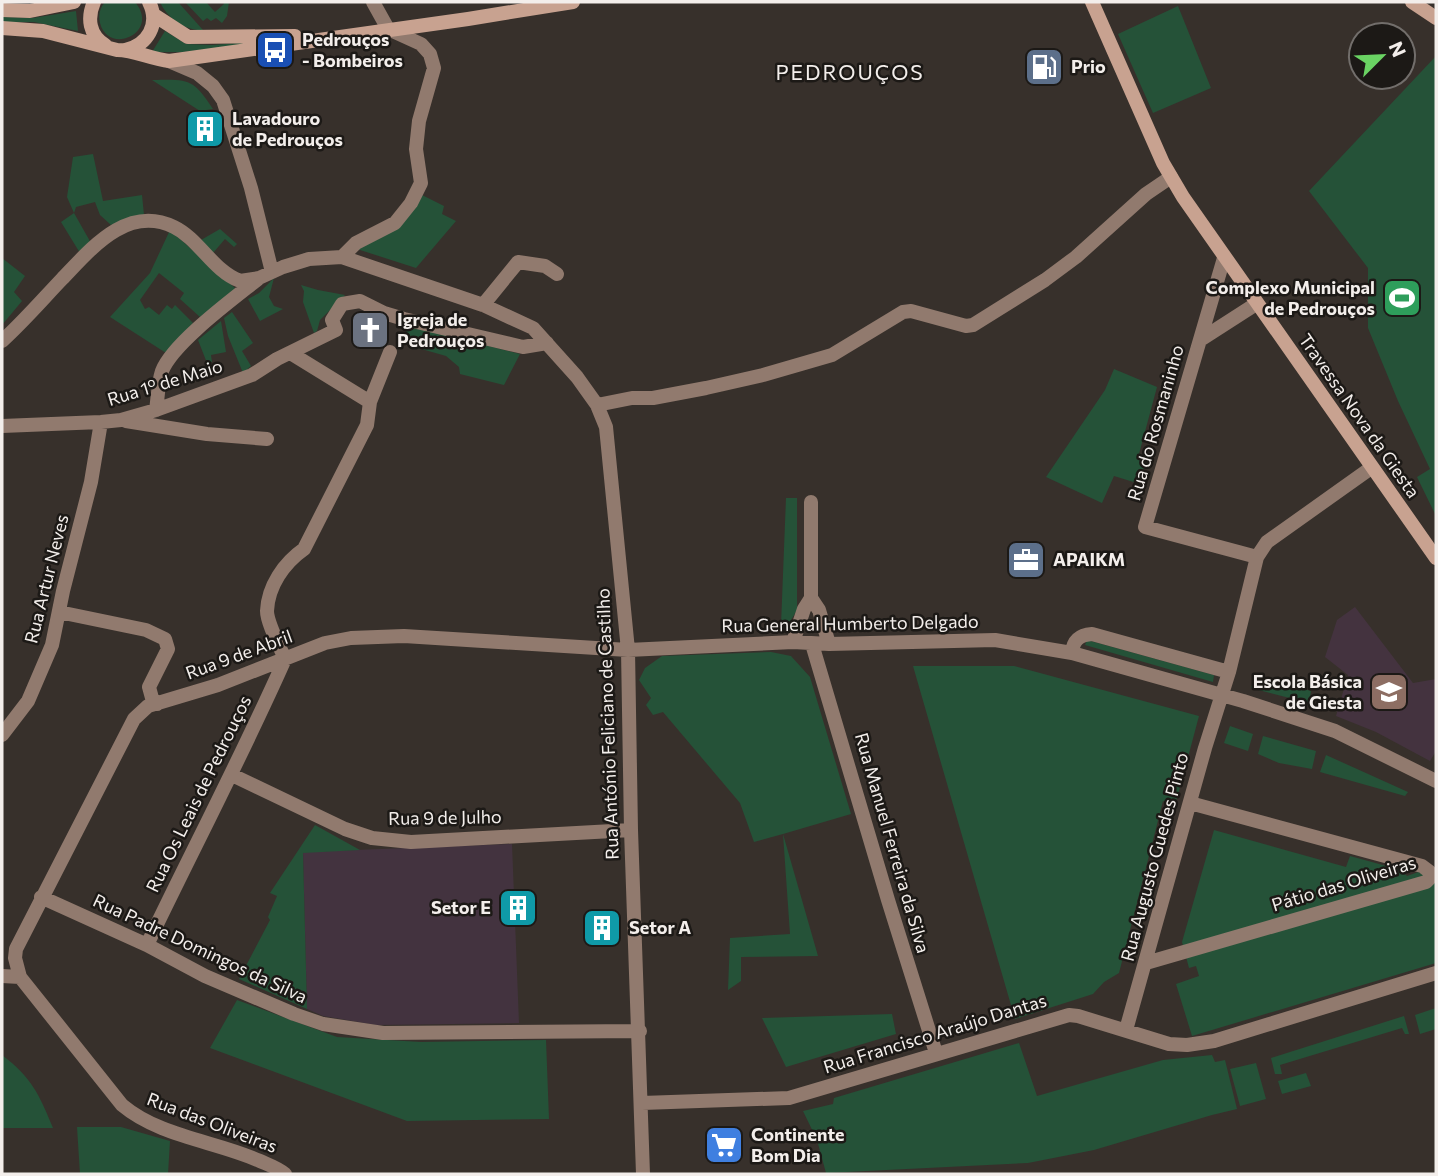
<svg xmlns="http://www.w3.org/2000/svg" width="1438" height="1176" font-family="Commissioner,sans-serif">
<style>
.industrial{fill:#43333f}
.education{fill:#44333f}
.green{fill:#255238}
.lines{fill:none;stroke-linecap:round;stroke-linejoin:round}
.street{stroke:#917a6e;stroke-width:14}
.secondary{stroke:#c8a290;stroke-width:14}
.labels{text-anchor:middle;stroke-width:5;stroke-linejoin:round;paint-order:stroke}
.poi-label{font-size:18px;font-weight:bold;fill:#f3eeeb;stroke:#1c1916;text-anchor:start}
.street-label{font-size:18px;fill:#f3eeeb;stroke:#1c1916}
.quarter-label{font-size:21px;letter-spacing:2px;fill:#f3eeeb;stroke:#1c1916}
</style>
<rect width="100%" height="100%" fill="#37302b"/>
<path class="industrial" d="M512,844L519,1023L376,1025L323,1016L307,1009L303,852Z"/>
<path class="education" d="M1355,607L1413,683L1436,679V751L1430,761L1376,732L1336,716L1348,675L1325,657L1337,620Z"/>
<path class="green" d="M105,2H135C161,33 108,56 100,23C98,14 100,8 105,2Z
M160,2H178L203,30C185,31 167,18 160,2Z
M185,2H206L215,12L224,4L223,2H229L227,16L222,23L216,18L211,21L207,18L203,21Z
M1178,6L1211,88L1153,113L1118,34Z
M76,11L78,31L34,22H2V17L33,18Z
M165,31L186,44L212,45L306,38L183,52H152Z
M1436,56V516L1417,477L1430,469L1398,401L1368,328V268L1309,191Z
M152,80C188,79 193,78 213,109L200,111Z
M93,154L103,201L142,195L144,215L111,225L100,215L95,202L76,207L74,213L91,243L80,253L61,222L74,213L67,197L73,157Z
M422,195L444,206L442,214L456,221L416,268L357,249Z
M220,229L237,244L234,247L225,239L213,253L201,240Z
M170,230L235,288L231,294L200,317L180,299L184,293L159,273L140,300L145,309L149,307L159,315L167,305L172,309L175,305L193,323L166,353L110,317L150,273Z
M2,258L25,276L14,292L22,301L2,325Z
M274,278L269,297L274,306L283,309L260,321L248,299L259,293Z
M301,285L318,290L345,295L320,320L317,331L314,333L303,302L304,291Z
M232,312L253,343L242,351L251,366L243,373L228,336L224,318Z
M221,321L226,352L211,355L212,362L207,363L198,340Z
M411,326L520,354L504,385L460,374L459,367L446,356L397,342Z
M1114,369L1157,387L1139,454L1146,459L1140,484L1114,476L1102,503L1046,477L1105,390Z
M786,498H797V610L791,620L785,626L781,625Z
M1087,640L1214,675L1213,682L1085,645Z
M771,652L791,656L810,677L851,814L783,834L818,956L741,957V981L728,990L730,938L790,934L783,834L754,842L740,803L663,712L653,715L646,705L651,698L639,680L645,668L662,656Z
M913,666H1014L1199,716L1175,806L1163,801L1119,973L1104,982L1093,994L1015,1019Z
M1255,674L1311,691L1309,703L1251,688Z
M1230,726L1253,734L1248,751L1224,743Z
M1263,736L1316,751L1312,769L1279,763L1258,754Z
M1326,755L1408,792L1405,796L1320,772Z
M315,825L360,850L303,853L307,1009L239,979L270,920L268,917L277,896L270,893Z
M1214,830L1346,867L1350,856L1401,870L1407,876L1427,869L1436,871V963L1192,1036L1176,984L1199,976L1196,966L1189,968L1182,942Z
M237,1000L337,1037L421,1042L546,1040L549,1119L407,1121L210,1048Z
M1436,1008V1029L1420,1034L1415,1015Z
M892,1014L896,1034L786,1067L762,1018Z
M1404,1016L1409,1034H1405L1402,1028L1280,1065L1282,1074H1275L1271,1058Z
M1019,1043L1037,1096L1163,1060L1212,1055L1215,1062L1225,1060L1237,1109L1212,1115L1094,1150L1028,1163L826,1173L817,1140L803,1111L833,1104L834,1098Z
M2,1055C32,1078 39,1094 53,1128H2Z
M1256,1063L1266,1099L1240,1106L1230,1069Z
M1306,1073L1311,1086L1282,1094L1278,1081Z
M77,1127H121L170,1141L168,1174H80Z"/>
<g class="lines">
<path class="street" d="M169,61L197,73L213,86L223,100L251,188L272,272
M342,257L356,243L395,223L411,203L421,183L416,149L419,121L434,68L430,54L421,44L388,29L373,2
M1224,258L1145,527L1257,557
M483,305L518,262L545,266L557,274
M1200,340L1256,304
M2,341C23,322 42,300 62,279C91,249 127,204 174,227C199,239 213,271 240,281L259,278L283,267L309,259L342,257L483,305L533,328L577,377L597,405L606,427L628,650L631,830L643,1174
M292,354L370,402L390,352
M597,405L632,398H653L706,388L763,375L832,355L903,312L911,311L966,326L973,325L1045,280L1076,257L1146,194L1171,177
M156,410C158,397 158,383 162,371C173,343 233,299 258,279
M126,421L207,434L267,439
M2,426L101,422L121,420L156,410L252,375L277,359L336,330L332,320L342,304L360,301L384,313L404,319L523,347L547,343
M811,598L819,610L829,644
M59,612L146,630L165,639L168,649L149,687L152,698L157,704
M793,642L804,609L811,598V502
M812,644L888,900L936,1053
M1072,653C1073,640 1079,635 1092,634L1229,672
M2,735L28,701L52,645L63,591L91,482L101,422
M232,775L345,829L372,838L411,842L631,830
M41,897L147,945L205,976L294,1014L323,1024L383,1033L640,1031
M147,945C193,849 242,756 285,659C280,647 267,623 267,611C268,586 284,563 304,549L367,425L370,402
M1146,963L1426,882L1430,878V872L1422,866L1190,803
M2,976L20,977
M1126,1030L1205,748L1229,672L1257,557L1267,542L1371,468
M642,1103L789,1098L1069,1015L1078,1016L1169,1044L1187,1045L1214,1041L1436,973
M285,1174C278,1168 269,1165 260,1161C216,1141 160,1137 122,1105L20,977L15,958L16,949L134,719L148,706L218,685L325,643L351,638L404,636L628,650L793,642L829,644L995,640L1072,653L1243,701L1335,731L1436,781"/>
<path class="secondary" d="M94,2C87,18 89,35 105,45
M1092,2L1163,163L1183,197L1436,558
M1412,2L1436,18
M2,10L30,11L74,2
M154,15L188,37L295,36
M2,28L43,31L117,50C134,50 151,59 169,61L468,19L573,2
M125,50C148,45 160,24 149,2"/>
</g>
<defs>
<symbol id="bus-square" viewBox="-11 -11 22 22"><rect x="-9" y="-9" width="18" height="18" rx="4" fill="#1a4fb4" stroke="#1c1916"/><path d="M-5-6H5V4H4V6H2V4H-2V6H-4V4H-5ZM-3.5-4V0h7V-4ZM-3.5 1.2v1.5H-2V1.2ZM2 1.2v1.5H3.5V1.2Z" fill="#fff"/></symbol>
<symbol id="fuel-square" viewBox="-11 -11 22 22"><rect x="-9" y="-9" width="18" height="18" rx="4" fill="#5c6f8a" stroke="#1c1916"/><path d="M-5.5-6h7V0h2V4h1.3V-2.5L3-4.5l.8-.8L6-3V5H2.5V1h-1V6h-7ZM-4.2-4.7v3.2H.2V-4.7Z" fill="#fff"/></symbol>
<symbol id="building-square" viewBox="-11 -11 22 22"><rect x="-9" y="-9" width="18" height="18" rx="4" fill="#0f9aa8" stroke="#1c1916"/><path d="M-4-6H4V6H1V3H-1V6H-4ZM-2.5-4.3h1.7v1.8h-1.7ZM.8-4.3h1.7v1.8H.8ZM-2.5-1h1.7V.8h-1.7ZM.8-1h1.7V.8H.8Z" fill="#fff"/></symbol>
<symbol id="stadium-square" viewBox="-11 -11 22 22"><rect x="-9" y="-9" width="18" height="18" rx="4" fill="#2e9e5b" stroke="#1c1916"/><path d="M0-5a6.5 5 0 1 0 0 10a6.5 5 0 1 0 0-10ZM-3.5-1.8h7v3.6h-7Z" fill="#fff"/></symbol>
<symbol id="church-square" viewBox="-11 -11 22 22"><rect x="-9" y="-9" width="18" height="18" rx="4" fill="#6b7280" stroke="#1c1916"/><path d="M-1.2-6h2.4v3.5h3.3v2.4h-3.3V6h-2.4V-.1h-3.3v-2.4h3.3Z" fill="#fff"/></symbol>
<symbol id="office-square" viewBox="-11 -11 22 22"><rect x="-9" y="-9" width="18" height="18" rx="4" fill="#5c6f8a" stroke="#1c1916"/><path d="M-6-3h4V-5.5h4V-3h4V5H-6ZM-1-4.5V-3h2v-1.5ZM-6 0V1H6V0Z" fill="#fff"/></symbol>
<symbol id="school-square" viewBox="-11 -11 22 22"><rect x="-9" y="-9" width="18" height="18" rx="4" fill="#8d6e63" stroke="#1c1916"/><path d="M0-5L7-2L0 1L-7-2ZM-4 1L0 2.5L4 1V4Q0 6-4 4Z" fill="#fff"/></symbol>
<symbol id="supermarket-square" viewBox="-11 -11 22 22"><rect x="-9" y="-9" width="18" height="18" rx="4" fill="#3f7fe0" stroke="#1c1916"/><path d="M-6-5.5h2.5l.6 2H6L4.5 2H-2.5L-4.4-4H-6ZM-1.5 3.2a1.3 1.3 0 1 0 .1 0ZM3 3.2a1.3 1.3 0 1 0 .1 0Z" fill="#fff"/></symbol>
</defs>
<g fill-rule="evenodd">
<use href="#bus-square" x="253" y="28" width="44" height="44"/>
<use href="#fuel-square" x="1022" y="45" width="44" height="44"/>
<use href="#building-square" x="183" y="107" width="44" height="44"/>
<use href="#stadium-square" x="1380" y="276" width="44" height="44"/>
<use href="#church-square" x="348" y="308" width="44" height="44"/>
<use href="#office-square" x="1004" y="538" width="44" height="44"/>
<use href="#school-square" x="1367" y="670" width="44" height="44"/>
<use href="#building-square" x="496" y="886" width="44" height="44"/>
<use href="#building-square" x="580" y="906" width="44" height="44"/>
<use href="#supermarket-square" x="702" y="1123" width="44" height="44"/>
</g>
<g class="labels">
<g class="poi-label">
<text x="302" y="46">Pedrouços<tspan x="302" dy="21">- Bombeiros</tspan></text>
<text x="1071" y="73">Prio</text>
<text x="232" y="125">Lavadouro<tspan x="232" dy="21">de Pedrouços</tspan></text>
<text x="1375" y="294" text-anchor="end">Complexo Municipal<tspan x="1375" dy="21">de Pedrouços</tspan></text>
<text x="397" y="326">Igreja de<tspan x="397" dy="21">Pedrouços</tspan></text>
<text x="1053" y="566">APAIKM</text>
<text x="1362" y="688" text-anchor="end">Escola Básica<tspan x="1362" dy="21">de Giesta</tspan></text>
<text x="491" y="914" text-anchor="end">Setor E</text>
<text x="629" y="934">Setor A</text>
<text x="751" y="1141">Continente<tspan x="751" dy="21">Bom Dia</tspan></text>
</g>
<g class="street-label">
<text transform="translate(165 383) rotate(-17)" y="6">Rua 1º de Maio</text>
<text transform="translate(1359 416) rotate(55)" y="6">Travessa Nova da Giesta</text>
<text transform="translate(1156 423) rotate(-74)" y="6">Rua do Rosmaninho</text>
<text transform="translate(47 579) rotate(-76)" y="6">Rua Artur Neves</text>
<text transform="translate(850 624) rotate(-1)" y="6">Rua General Humberto Delgado</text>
<text transform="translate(239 655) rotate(-20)" y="6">Rua 9 de Abril</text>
<text transform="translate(608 724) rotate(-92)" y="6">Rua António Feliciano de Castilho</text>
<text transform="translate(199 794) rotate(-64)" y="6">Rua Os Leais de Pedrouços</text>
<text transform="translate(445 818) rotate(-1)" y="6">Rua 9 de Julho</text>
<text transform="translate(892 843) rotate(74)" y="6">Rua Manuel Ferreira da Silva</text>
<text transform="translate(1155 857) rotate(-75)" y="6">Rua Augusto Guedes Pinto</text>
<text transform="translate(1344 884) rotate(-17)" y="6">Pátio das Oliveiras</text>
<text transform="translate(200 949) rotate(25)" y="6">Rua Padre Domingos da Silva</text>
<text transform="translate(935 1034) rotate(-17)" y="6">Rua Francisco Araújo Dantas</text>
<text transform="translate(212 1123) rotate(21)" y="6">Rua das Oliveiras</text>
</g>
<g class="quarter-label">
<text x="850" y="80">PEDROUÇOS</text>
</g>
</g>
<rect width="1438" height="1176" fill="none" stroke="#f3eeeb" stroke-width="7"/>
<g transform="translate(1382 56) rotate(66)"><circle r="33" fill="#1c1916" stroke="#726e6b" stroke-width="2"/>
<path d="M0-5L12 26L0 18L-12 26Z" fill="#6ad363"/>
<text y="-10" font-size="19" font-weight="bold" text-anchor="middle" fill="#f3eeeb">N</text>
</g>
</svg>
